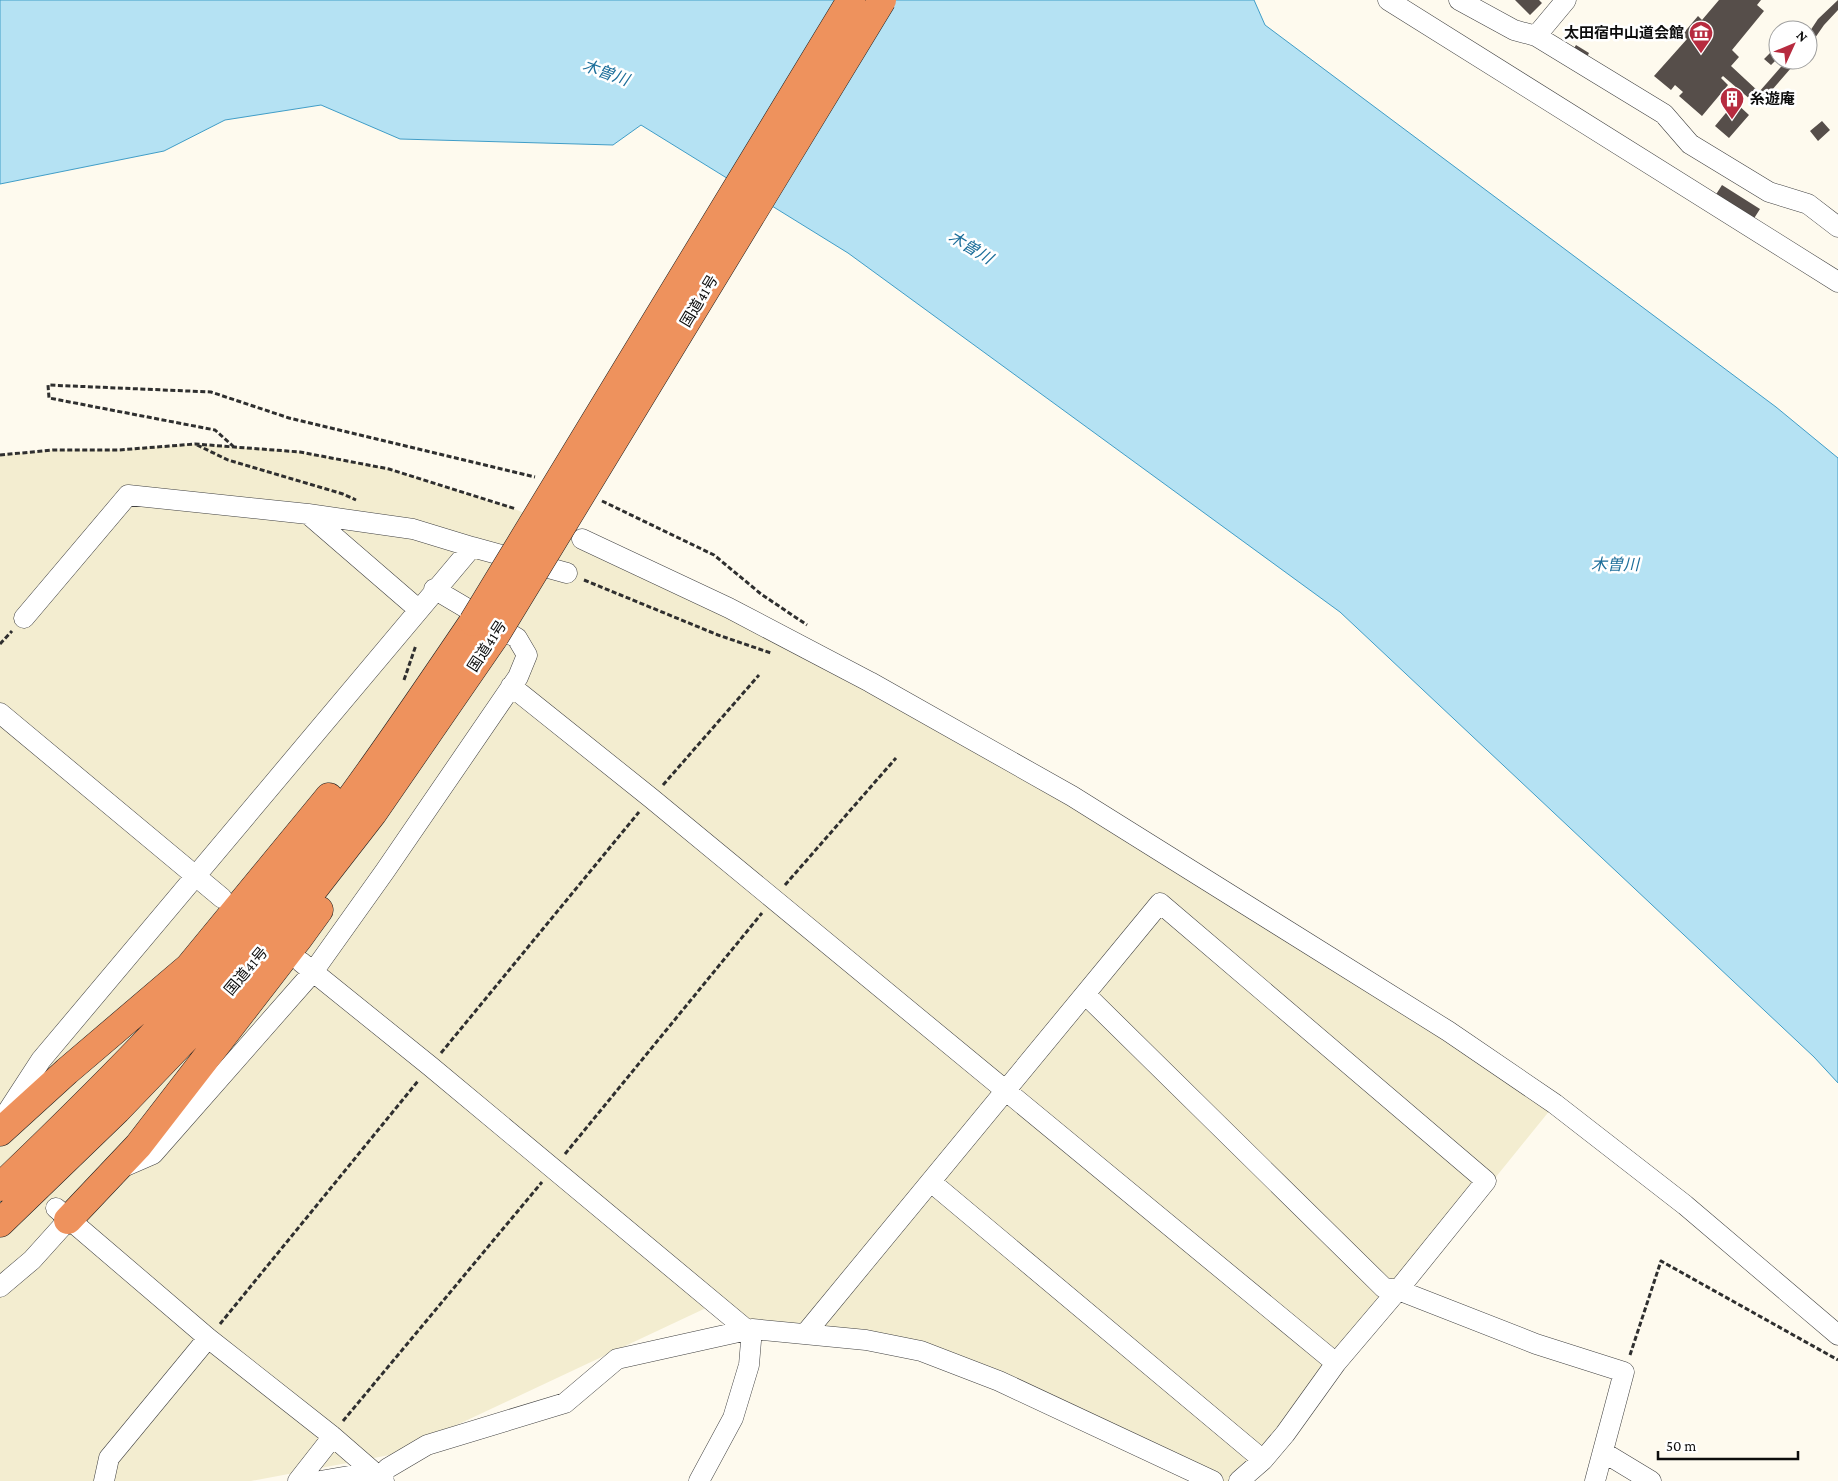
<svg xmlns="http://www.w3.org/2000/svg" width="1838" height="1481" font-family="'Crimson Pro','Noto Sans JP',serif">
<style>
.farmland{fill:#f3edd0}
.water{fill:#b5e2f3;stroke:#409dc7}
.building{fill:#564e4a}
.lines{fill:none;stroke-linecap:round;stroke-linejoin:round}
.minor-casing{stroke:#404040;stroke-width:21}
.highway-casing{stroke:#1e1e1e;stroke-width:29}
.path{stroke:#2f2f2f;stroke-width:3;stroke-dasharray:5 2.5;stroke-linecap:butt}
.minor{stroke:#fff;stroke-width:20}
.highway{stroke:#ee925d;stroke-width:28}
.highway-bridge-casing{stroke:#1e1e1e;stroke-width:29;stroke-linecap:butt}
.highway-bridge{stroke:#ee925d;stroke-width:28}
.labels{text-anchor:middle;stroke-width:5;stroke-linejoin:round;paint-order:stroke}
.poi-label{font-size:15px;font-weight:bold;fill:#0d0d0d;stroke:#fff;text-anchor:end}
.street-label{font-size:15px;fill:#0d0d0d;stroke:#fff}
.water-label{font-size:16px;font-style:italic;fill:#1c6e9a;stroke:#fff}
</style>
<rect width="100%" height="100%" fill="#fefaee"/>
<path class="farmland" d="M195,444L300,452L389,469L517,510L582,539L870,682L1555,1104L1348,1360L1239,1481H1213L921,1351L752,1329L706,1308L395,1454L251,1481H0V455L53,450H119Z"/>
<path class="water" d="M0,0H1254L1265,25L1776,407L1838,458V1083L1814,1057L1340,612L848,253L641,125L613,145L400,139L321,105L225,120L164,151L0,184Z"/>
<path class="building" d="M1515,0H1539L1542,3L1530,15Z
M1719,0H1761L1757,5L1764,11L1732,50L1739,57L1731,66L1759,92L1787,60H1798L1758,106L1723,76L1721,78L1728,85L1702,116L1679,96L1683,92L1675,85L1671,90L1654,76L1687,39L1682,35L1698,16L1702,20Z
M1838,0V10L1824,25L1808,48V34L1818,19Z
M1576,45L1589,53L1586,59L1573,50Z
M1770,53L1777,59L1771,65L1764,59Z
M1735,102L1749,115L1729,138L1715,126Z
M1822,121L1830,130L1818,141L1810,131Z
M1722,185L1760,209L1753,220L1715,196Z"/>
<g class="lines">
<defs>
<path id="minor" d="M1388,0L1838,282
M1459,0L1514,30L1536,36L1664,114L1690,144L1769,192L1808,204L1838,227
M1536,36L1566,0
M308,514L418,609
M582,539L729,608L870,682L1072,796L1448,1031L1555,1104L1685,1205L1838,1335
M24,618L128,495L308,514L413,529L472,547L567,573
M511,686L651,798L1336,1363
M0,713L222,898
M301,962L430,1066L747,1330
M1085,994L1384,1288L1398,1290L1536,1344L1624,1372L1595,1481
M0,1123L41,1060L472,547
M123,1167L153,1154L313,972L385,871L518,677L527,655L517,638L434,589
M931,1182L1263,1460
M56,1208L208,1338L331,1435L384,1481
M0,1287L32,1260L68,1220
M805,1334L1160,903L1486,1181L1398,1290L1336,1363L1285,1434L1263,1460L1239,1481
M1603,1452L1651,1481
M379,1477L388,1468L427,1445L565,1403L617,1359L752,1329L866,1340L921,1351L999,1381L1213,1481
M104,1481L109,1458L208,1338
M298,1481L327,1444L331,1435
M320,1481L372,1472
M699,1481L733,1418L749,1365L752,1329"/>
<path id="highway" d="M0,1132L67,1071L189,967L329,797
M0,1187C94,1097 186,1005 269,905C342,815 408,718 473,622
M68,1220L138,1146L298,939L319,910
M0,1223L117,1110L214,1009L289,921L373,813L495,636"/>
</defs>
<use href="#minor" class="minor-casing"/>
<use href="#highway" class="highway-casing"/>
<path class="path" d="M197,445L228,460L343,494L356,500
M234,447L215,430L49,398L48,385L211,392L289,418L535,477
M0,455L53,450H119L195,444L300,452L389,469L516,509
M602,501L714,555L761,594L807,625
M584,580L718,635L771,653
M0,644L12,631
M404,680L416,645
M663,785L759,675
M785,885L896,758
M441,1053L639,812
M565,1154L762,913
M220,1324L418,1081
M1630,1355L1661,1261L1838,1360
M343,1421L542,1182"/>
<use href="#minor" class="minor"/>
<use href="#highway" class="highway"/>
<defs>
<path id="highway-bridge" d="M473,622L851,0
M495,636L882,0"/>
</defs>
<use href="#highway-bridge" class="highway-bridge-casing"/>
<use href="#highway-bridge" class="highway-bridge"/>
</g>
<defs>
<symbol id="museum-pin" viewBox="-11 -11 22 30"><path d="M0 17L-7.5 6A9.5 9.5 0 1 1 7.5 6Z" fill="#b72b3f" stroke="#fff"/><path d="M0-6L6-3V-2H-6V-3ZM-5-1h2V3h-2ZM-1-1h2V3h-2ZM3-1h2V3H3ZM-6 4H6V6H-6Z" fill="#fff"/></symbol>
<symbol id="building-pin" viewBox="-11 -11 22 30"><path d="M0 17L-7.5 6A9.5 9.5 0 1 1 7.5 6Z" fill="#b72b3f" stroke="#fff"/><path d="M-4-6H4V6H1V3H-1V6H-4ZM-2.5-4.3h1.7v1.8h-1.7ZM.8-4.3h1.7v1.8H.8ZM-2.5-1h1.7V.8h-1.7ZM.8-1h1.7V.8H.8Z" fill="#fff"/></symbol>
</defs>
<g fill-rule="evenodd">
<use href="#museum-pin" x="1687" y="19" width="28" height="38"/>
<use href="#building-pin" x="1718" y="85" width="28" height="38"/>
</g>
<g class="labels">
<g class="poi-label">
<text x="1684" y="38">太田宿中山道会館</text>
<text x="1750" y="104" text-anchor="start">糸遊庵</text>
</g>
<g class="street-label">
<text transform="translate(699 301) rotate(-59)" y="5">国道41号</text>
<text transform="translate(487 646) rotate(-57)" y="5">国道41号</text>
<text transform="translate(246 971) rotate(-50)" y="5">国道41号</text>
</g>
<g class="water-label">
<text transform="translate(606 72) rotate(20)" y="6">木曽川</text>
<text transform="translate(971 247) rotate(31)" y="6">木曽川</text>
<text x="1615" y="570">木曽川</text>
</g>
</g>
<g transform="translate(1793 45) rotate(46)"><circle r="24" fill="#ffffff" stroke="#9e9e9e"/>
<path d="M0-4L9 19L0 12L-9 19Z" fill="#b72b3f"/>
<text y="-8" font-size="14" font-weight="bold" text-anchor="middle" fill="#0d0d0d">N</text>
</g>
<path d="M1658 1451v8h140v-8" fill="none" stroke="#0d0d0d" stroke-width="2.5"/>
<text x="1666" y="1451" font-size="15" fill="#0d0d0d" stroke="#ffffff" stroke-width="4" paint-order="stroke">50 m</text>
</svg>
